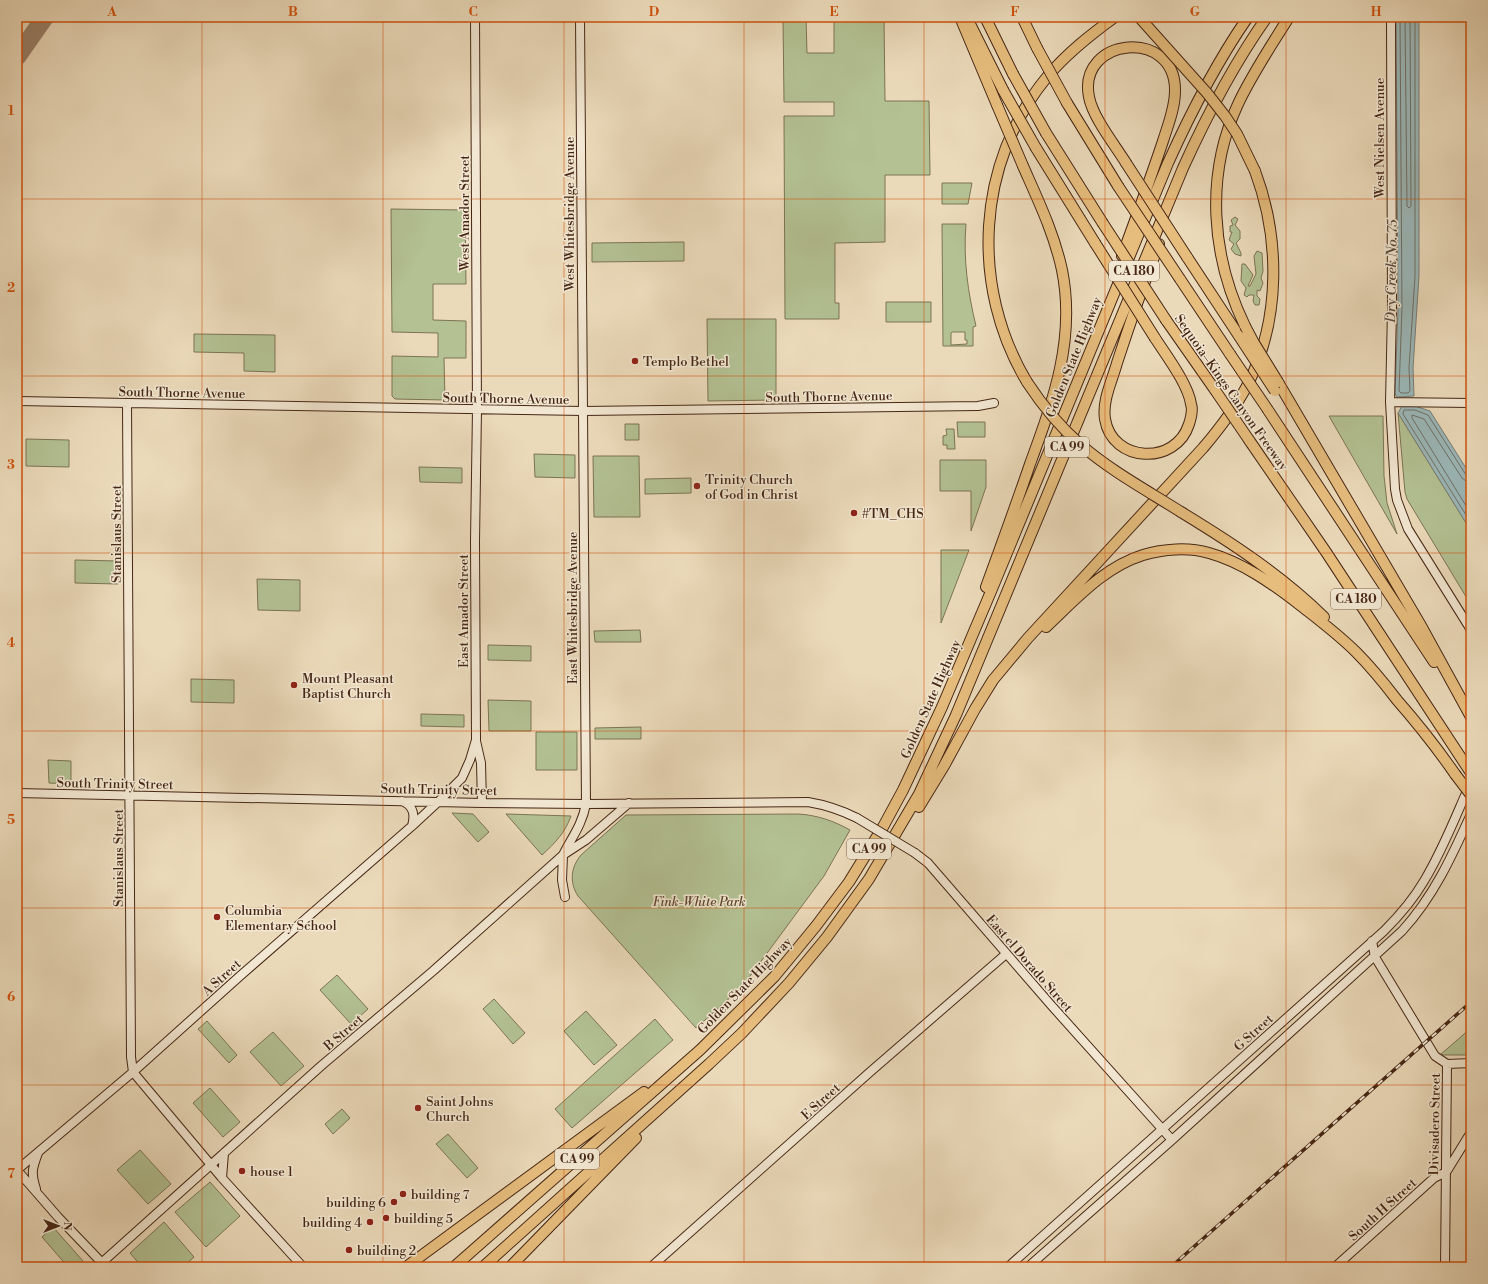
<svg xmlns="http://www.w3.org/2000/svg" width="1488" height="1284" font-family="'Libre Bodoni',serif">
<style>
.green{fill:#b3c193;stroke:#7c7454;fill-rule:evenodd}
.water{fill:#9bb8b9;stroke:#797e77}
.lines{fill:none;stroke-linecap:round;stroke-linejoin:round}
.shore{stroke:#707067;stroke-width:1}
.taxiway{stroke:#988068;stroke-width:18}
.secondary-casing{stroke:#462715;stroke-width:10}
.highway-casing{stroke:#462715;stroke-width:12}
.secondary{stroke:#f2e7d2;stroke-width:8}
.highway{stroke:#e6bd7d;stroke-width:10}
.rail-casing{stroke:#462715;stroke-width:3.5}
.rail{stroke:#f2e7d2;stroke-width:2;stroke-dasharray:6;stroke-linecap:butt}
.secondary-bridge-casing{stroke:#462715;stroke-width:10;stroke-linecap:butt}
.highway-bridge-casing{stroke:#462715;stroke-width:12;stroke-linecap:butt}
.secondary-bridge{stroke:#f2e7d2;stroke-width:8}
.highway-bridge{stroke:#e6bd7d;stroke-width:10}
.grid{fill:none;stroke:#d0520d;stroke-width:1;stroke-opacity:0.55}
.poi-dot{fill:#8f2418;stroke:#f2e7d2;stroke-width:1.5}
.labels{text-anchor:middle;stroke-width:3;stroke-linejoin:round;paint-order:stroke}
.shield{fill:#f2e7d2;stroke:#7a614e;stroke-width:1}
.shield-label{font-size:12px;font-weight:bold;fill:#462715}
.street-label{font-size:13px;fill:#462715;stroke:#f2e7d2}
.poi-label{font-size:13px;fill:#462715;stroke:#f2e7d2;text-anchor:start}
.park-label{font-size:13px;font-style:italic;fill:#5c462e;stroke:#f2e7d2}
.water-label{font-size:14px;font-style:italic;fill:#5b4b3e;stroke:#f2e7d2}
.neatline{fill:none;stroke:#d0520d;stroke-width:1.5}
.grid-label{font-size:13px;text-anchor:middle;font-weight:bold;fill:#d0520d}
</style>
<rect width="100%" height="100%" fill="#ebdaba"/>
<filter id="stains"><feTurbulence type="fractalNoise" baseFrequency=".005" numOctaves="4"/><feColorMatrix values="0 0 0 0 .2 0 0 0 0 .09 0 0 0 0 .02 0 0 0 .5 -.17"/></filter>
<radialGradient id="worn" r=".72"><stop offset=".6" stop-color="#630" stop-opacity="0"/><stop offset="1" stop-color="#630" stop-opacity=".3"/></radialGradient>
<path class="green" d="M783,17H806L807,53H834V17H884L885,101H929L930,175H885V242L835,243V303H839V319H785L784,116H834V102H784Z
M942,183H972L968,204H942Z
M391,209L465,210L466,284H433V320L466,321V358H444L445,400L395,399L392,396V356L438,357V333L392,332Z
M1235,217L1238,219L1235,225L1240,231V239L1236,243L1241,253V256L1235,254L1231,249L1234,244L1229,240L1232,232H1230V226L1233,225L1231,220Z
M942,224H966C963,259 968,293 976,326L973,327V346H943ZM952,332H965V340H967V344L951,345V333Z
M684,242V261L592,262V243Z
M1257,251L1262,253L1263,271L1261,278L1263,283L1260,291L1257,290V296L1260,299L1259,305H1255L1253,301L1254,295H1249L1247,297L1244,295L1246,288L1241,281L1242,264H1245L1253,275L1248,286H1250L1256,274L1254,256Z
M886,302H931V322H886Z
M707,319H776V400L708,401Z
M194,334L275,335V372L244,371V353L194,352Z
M1398,413L1471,531V605L1407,499L1405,492Z
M1329,416H1383L1384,476L1387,503L1397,534Z
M957,422H985V437H958Z
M625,424H639V440H625Z
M946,429H954L955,449H947V445H943V436L947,435Z
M26,439L69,440V467L26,466Z
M534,454L575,455V478L535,477Z
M593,456H639L640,517H594Z
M940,460H986V487L971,531V491H940Z
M419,467L462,468V483L420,482Z
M691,478V493L645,494V479Z
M941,550H969L941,623Z
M75,560L118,561V584L75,583Z
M257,579L300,580V611L258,610Z
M640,630L641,642H595L594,631Z
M488,645L531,646V661L488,660Z
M191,679L234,680V703L191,702Z
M488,700L531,701V731H489Z
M421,714L464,715V727L421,726Z
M641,727V739H595V728Z
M536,732H577V770H536Z
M48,760L71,761V784L49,783Z
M452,813L473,814L489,832L478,842Z
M506,814L571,816C565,833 555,843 542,855Z
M798,814C817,815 834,821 850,830L824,876L742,987L696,1028L578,896C569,882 571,867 581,855L626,815Z
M337,975L368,1009L351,1024L320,990Z
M494,999L525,1033L513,1044L483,1009Z
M586,1011L617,1045L594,1065L564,1031Z
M655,1019L673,1040L572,1128L555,1109Z
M207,1021L237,1055L229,1063L198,1029Z
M1471,1028V1055H1440Z
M273,1032L304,1066L281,1086L250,1052Z
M210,1088L240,1122L223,1137L193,1103Z
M342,1109L350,1118L333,1134L325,1124Z
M448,1134L478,1168L467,1178L436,1144Z
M140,1150L171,1184L148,1204L117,1170Z
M210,1182L240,1216L206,1247L175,1212Z
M164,1222L194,1257L183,1267H142L130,1253Z
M53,1227L83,1261L77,1267H68L42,1237Z"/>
<path class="water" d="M1396,17H1419V276L1413,368L1414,396L1397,397L1395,394L1398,308Z
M1402,406H1415L1430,411L1471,476V531L1398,413Z"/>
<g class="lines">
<path class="shore" d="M1400,17L1402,308L1399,391L1401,393H1408L1410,391L1409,368L1415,276V17
M1405,17L1407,206L1409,208L1411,206L1410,17
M1471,477L1466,475L1428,415L1415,410H1404L1403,414L1471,523
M1471,482L1466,481L1462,478L1424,419L1412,415V418L1471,514"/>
<path class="taxiway" d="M17,57L45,17"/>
<defs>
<path id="secondary" d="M1391,17L1392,309L1390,402L1395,489L1397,500L1408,529L1471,630
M17,401L583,411L978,406L994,403
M1390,402L1471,403
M127,403L131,1057L133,1072L222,1178L303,1267
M476,741L481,763L482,803
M17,793L482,803L586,804L808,802C826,805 841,810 857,818
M402,801C414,806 415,815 412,826
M915,853L928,863L1051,1005L1172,1140
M565,897L562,880L563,855L586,840L629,803
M1372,941L1375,957L1435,1056L1447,1064L1471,1063
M17,1170L133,1072L240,976L412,826L439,801L462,778L470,760L476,740L475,541L477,409L475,17
M17,1170L58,1217L105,1266
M1447,1171L1471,1132
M222,1178L224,1153
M36,1189C31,1173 32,1169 38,1153
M97,1267L321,1066L433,971L563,855C572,837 582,825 586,804L580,17
M651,1267L870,1072L1006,954
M1008,1267L1384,931C1399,916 1413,900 1424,881C1443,850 1456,815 1471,782
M1028,1267L1172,1140L1402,931C1434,896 1452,856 1471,814
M1335,1267L1434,1178L1446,1172
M1445,1267L1447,1064"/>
<path id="highway" d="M960,17L997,105
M985,17L1013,74
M1022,17L1037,48
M969,22L1003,90
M1067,103L1118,186
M1046,133L1102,222
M1036,148L1095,243
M1122,256C1136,218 1150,180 1163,141C1168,125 1175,108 1175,91C1176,27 1077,37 1089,97C1093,118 1115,145 1126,163
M1187,257L1239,336
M1180,279L1230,354
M1166,320L1215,390
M1245,326C1211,256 1205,175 1238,104C1252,74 1271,46 1289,17
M1155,338C1166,355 1188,384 1191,404C1193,410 1191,418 1189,424C1176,466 1112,463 1105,419C1102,401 1112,381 1117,363C1130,323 1144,283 1159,244
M1027,382C970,287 976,163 1047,77C1067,53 1090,35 1115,17
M1278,382L1420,624L1471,717
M1268,410L1434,662
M1249,440L1326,552L1471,773
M1181,512C1232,543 1281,575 1324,617
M986,587C1001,546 1016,505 1030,464C1053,401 1076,339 1062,270C1054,233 1038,200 1023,166
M1046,627C1075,600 1104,567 1143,555C1163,549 1188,547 1209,553C1242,562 1273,584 1300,605C1319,620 1339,635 1356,652C1371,667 1384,683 1397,700C1418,724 1437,748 1455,774
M919,807L944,766L975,709L993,680L1028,638L1203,448C1220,428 1236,407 1248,384C1281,318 1280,238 1255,171
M406,1267L644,1092
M454,1267L700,1050L774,977L816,926L849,882L883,827L903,790L942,707L992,589L1168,163C1191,112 1216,63 1248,17
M483,1267L709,1064L742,1033L789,983L827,937L869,879L919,794L956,715L1183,168C1207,115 1233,65 1267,17
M510,1267L636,1138"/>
</defs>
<use href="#secondary" class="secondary-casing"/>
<use href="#highway" class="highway-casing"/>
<use href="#secondary" class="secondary"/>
<use href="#highway" class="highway"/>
<defs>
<path id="rail" d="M1171,1267L1471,1002"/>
</defs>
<use href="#rail" class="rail-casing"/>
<use href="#rail" class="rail"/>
<defs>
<path id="secondary-bridge" d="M857,818L915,853"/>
<path id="highway-bridge" d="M1139,17L1207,93L1225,116L1237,134L1255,171
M1037,48L1067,103
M1013,74L1046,133
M1003,90L1036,148
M997,105L1023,166
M1126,163L1187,257
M1118,186L1180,279
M1102,222L1166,320
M1095,243L1155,338
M1245,326L1254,343L1278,382
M1239,336L1275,391
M1230,354L1268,410
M1027,382C1042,405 1060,427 1081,445C1111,471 1148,491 1181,512
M1215,390L1249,440
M1455,774L1471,795"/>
</defs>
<use href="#secondary-bridge" class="secondary-bridge-casing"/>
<use href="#highway-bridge" class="highway-bridge-casing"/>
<use href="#secondary-bridge" class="secondary-bridge"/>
<use href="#highway-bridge" class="highway-bridge"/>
</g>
<path class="grid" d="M202,17V1267M383,17V1267M564,17V1267M744,17V1267M924,17V1267M1105,17V1267M1286,17V1267M17,199H1471M17,376H1471M17,553H1471M17,731H1471M17,908H1471M17,1085H1471"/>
<g class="poi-dot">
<circle cx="635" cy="361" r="4"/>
<circle cx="697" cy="486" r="4"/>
<circle cx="854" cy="513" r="4"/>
<circle cx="294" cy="685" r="4"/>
<circle cx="217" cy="917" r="4"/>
<circle cx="418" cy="1108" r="4"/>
<circle cx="242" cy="1171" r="4"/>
<circle cx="403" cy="1194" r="4"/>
<circle cx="394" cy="1202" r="4"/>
<circle cx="386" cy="1218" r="4"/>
<circle cx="370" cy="1222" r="4"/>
<circle cx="349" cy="1250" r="4"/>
</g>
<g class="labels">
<g class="shield">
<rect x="1109" y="261" width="50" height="20" rx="3"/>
<rect x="1045" y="437" width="44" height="20" rx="3"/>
<rect x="1331" y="589" width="50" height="20" rx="3"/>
<rect x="847" y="839" width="44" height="20" rx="3"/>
<rect x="555" y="1149" width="44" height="20" rx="3"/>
</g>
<g class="shield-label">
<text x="1134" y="275">CA 180</text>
<text x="1067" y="451">CA 99</text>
<text x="1356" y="603">CA 180</text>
<text x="869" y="853">CA 99</text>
<text x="577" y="1163">CA 99</text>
</g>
<g class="street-label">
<text transform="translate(1379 138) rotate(-90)" y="5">West Nielsen Avenue</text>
<text transform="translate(464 213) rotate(-90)" y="5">West Amador Street</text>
<text transform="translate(569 214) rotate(-90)" y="5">West Whitesbridge Avenue</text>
<text transform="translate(1073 357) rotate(-68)" y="5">Golden State Highway</text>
<text transform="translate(182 392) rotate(1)" y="5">South Thorne Avenue</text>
<text transform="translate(1232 392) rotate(55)" y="5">Sequoia–Kings Canyon Freeway</text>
<text transform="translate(829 396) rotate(-1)" y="5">South Thorne Avenue</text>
<text transform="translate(506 398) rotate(1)" y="5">South Thorne Avenue</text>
<text transform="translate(116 534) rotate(-90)" y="5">Stanislaus Street</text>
<text transform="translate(572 608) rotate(-90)" y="5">East Whitesbridge Avenue</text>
<text transform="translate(463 611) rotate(-90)" y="5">East Amador Street</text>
<text transform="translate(930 699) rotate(-66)" y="5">Golden State Highway</text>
<text transform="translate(115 783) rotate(1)" y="5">South Trinity Street</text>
<text transform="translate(439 789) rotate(1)" y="5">South Trinity Street</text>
<text transform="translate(118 858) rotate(-90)" y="5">Stanislaus Street</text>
<text transform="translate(1030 963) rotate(49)" y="5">East el Dorado Street</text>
<text transform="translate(221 977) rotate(-42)" y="5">A Street</text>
<text transform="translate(744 985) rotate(-46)" y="5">Golden State Highway</text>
<text transform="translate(343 1032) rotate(-41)" y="5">B Street</text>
<text transform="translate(1253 1032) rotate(-42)" y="5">G Street</text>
<text transform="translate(820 1101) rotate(-42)" y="5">E Street</text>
<text transform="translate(1434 1124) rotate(-89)" y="5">Divisadero Street</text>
<text transform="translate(1382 1209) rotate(-42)" y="5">South H Street</text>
</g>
<g class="poi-label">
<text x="643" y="366">Templo Bethel</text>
<text x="705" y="484">Trinity Church<tspan x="705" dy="15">of God in Christ</tspan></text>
<text x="862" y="518">#TM_CHS</text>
<text x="302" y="683">Mount Pleasant<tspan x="302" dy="15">Baptist Church</tspan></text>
<text x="225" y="915">Columbia<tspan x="225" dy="15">Elementary School</tspan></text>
<text x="426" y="1106">Saint Johns<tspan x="426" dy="15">Church</tspan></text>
<text x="250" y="1176">house 1</text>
<text x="411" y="1199">building 7</text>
<text x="386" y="1207" text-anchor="end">building 6</text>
<text x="394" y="1223">building 5</text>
<text x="362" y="1227" text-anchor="end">building 4</text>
<text x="357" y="1255">building 2</text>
</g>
<g class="park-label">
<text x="699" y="906">Fink-White Park</text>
</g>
<g class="water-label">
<text transform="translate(1391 271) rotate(-89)" y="5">Dry Creek No. 75</text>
</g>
</g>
<rect width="1488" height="1284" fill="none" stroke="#ebdaba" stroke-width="44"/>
<g transform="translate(58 1226) rotate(90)" stroke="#f2e7d2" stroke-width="3" paint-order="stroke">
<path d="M0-3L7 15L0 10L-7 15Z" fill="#462715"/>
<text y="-6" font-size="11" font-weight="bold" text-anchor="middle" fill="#462715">N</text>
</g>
<rect x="22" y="22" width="1444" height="1240" class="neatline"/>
<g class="grid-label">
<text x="112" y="16">A</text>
<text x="293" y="16">B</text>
<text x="473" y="16">C</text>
<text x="654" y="16">D</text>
<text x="834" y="16">E</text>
<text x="1015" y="16">F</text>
<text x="1195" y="16">G</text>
<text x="1376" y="16">H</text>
<text x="11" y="115">1</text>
<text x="11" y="292">2</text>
<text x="11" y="469">3</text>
<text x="11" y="647">4</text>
<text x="11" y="824">5</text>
<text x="11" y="1001">6</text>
<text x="11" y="1178">7</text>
</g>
<rect width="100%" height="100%" filter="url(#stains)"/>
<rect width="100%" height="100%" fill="url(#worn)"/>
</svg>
